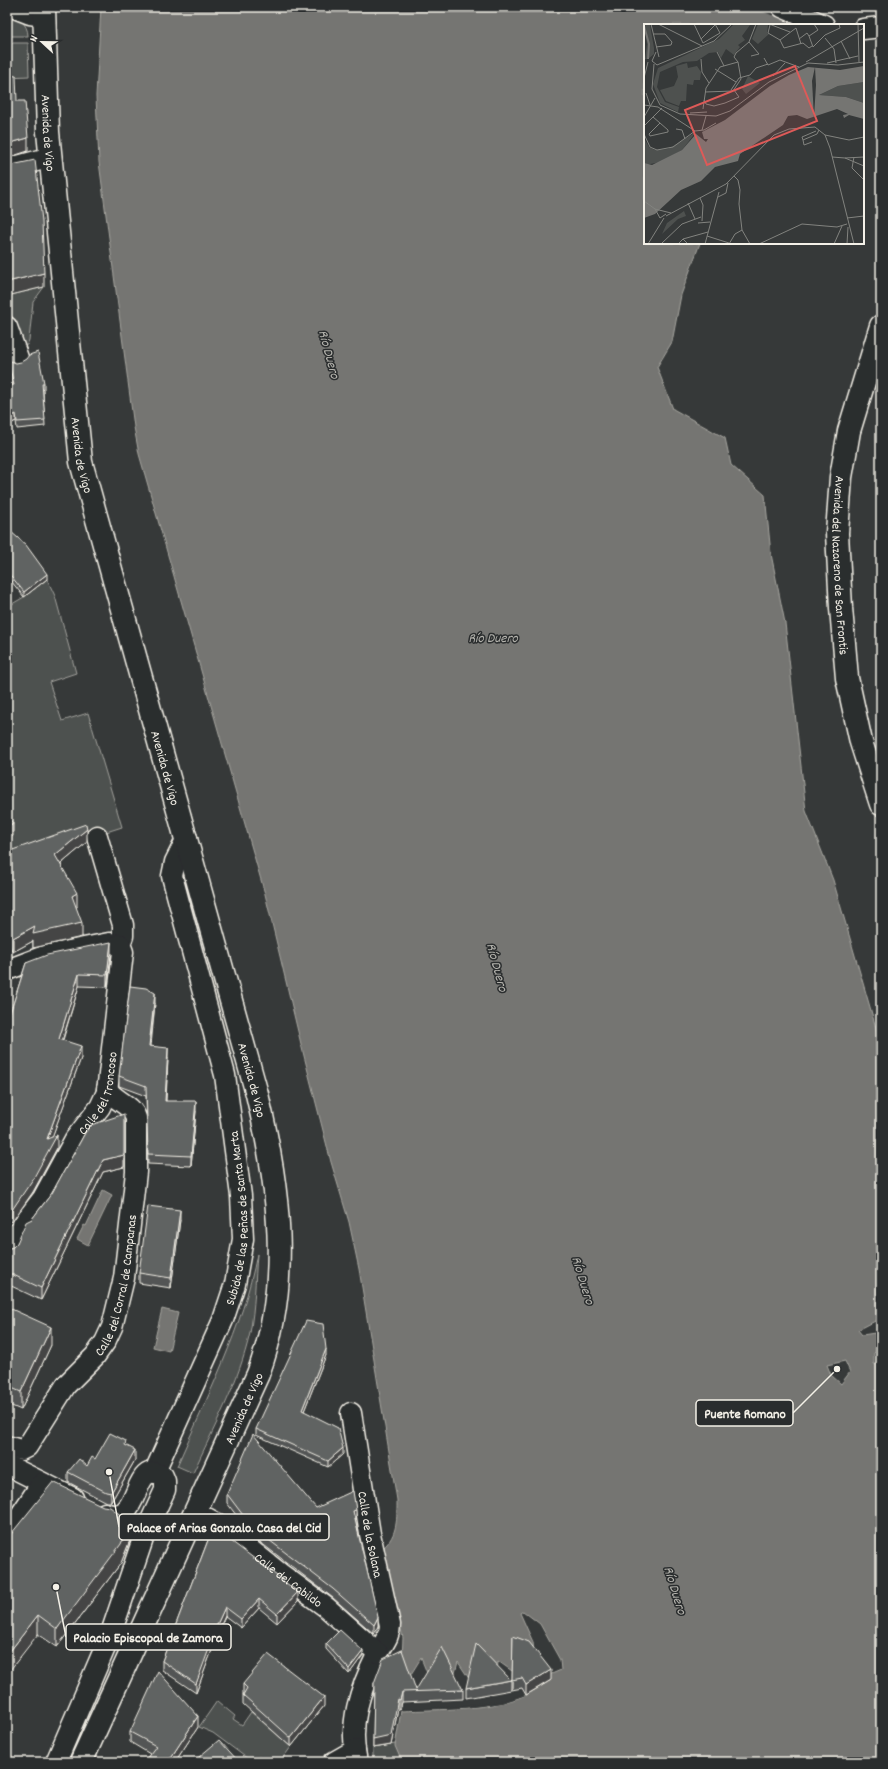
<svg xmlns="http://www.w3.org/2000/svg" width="888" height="1769" font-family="Dekko,sans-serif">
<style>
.green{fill:#4e514f;stroke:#a1a19c}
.water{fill:#757572;stroke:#a8a7a1;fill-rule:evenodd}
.pier{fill:#363939}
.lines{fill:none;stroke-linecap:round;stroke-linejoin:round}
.street-casing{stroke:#f4f1e8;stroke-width:23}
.secondary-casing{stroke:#f4f1e8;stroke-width:25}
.street{stroke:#2a2d2e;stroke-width:20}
.secondary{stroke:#2a2d2e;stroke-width:22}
.wall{fill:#535554;stroke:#f4f1e8}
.shaded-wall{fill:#444545;stroke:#f4f1e8}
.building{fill:#616362;stroke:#f4f1e8}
.labels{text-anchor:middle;stroke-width:3;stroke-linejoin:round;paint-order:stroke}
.street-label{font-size:13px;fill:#f4f1e8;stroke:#2a2d2e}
.water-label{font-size:14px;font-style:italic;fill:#b4b3ad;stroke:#2a2d2e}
.inset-river{fill:none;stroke:#757572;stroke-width:2}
.inset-road{fill:none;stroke:#82837f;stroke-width:1}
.view{fill:#de5a58;fill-opacity:0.15;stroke:#de5a58;stroke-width:2}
.inset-edge{fill:none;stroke:#f4f1e8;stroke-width:2}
.leader{fill:none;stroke:#f4f1e8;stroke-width:1.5}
.callout-dot{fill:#f4f1e8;stroke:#2a2d2e;stroke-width:1.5}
.callout{fill:#2a2d2e;stroke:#f4f1e8;stroke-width:1.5}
.callout-label{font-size:14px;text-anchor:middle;font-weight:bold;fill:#f4f1e8}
</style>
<rect width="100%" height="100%" fill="#363939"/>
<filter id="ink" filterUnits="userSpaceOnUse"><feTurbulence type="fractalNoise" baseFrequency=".025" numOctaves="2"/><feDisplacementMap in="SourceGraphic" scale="8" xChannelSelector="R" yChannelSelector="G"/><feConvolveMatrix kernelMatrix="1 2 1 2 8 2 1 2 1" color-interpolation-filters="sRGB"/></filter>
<g filter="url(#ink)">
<path class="green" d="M7,11C17,17 28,23 28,36H7Z
M7,43H28L29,76L7,77Z
M44,287L33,302L29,340L27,345L22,346L7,303V296Z
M47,579L55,596L76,673L49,682L62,721L88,713L122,827L69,844L25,865L7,842L12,836L7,829V607L24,597Z
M257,1254C255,1280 255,1307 250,1333C239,1382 214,1427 193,1473L177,1466C207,1397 243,1328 257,1254Z
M217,1701L235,1716L233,1719L242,1725L251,1712L291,1747L280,1762H252L213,1733L199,1727Z
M395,1744L402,1762H373V1748Z"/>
<path class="water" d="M101,7H801L793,25H645V243H700L681,295L672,342L657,367L673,409L725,438L731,465L765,495L771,554L785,623L806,811L833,880L881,1045V1318L858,1330L862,1335L875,1333L881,1340V1347L874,1353V1364H881V1762H402L395,1746L401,1711C441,1709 490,1711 526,1695C534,1691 542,1685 550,1681L547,1676L561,1670L560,1660L540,1624L523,1611L520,1613L533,1642L534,1654L512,1671L498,1661L497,1676L470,1680L458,1662L453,1680L429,1678L421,1658L408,1679L402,1660L403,1638L383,1548C398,1535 397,1518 397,1500L359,1269L349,1222L331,1162L301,1044L265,894L139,454L134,427L99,162L96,96ZM845,1361L850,1372L841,1384L831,1375L827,1365Z
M103,1190L112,1195L88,1245L77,1239L84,1225L86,1226Z
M162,1309L178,1313L169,1351L153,1347Z"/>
<path class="pier" d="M752,7H803L796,25Z
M525,1693L526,1695L502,1703L462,1708L400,1710L462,1706L501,1701Z"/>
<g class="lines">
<defs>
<g id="street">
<path d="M12,7L30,14L44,16"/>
<path d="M782,7L824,25"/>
<path d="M863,29L881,27"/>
<path d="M7,169L51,157"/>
<path d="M7,327L18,358"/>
<path d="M97,836L123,925V936L120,944"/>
<path d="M7,970L44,956L109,943L120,944"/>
<path id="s1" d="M23,1224L43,1198L75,1139L100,1107L107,1092L123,952L120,944"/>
<path d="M7,1250L15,1234"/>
<path id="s2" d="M351,1413L370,1534L390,1625C390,1637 382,1645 377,1655C360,1689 348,1724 357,1762"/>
<path id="s3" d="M7,1446L21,1450L27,1447L66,1385L95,1356L105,1342L112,1327L124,1278L136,1172V1118C132,1104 114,1101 107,1089"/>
<path d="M7,1465L73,1498"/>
<path id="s4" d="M154,1473L223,1320L235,1284L243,1239L241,1196L225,1075L172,876L175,862L187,838"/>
<path id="s5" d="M196,1512L218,1524L281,1574L326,1607L378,1653"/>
<path d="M7,1535L42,1483"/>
<path d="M56,1762L110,1636L145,1533L165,1490V1481L163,1476C130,1456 143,1528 105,1513"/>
<path d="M334,1762L355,1750"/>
</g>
<g id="secondary">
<path id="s6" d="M44,7L48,132L81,462L257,1094C279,1186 292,1283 258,1374L81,1762"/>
<path id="s7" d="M881,326L849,431L841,477L837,533L841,608L847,678L861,742L881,804"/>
</g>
</defs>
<use href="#street" class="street-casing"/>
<use href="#secondary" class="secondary-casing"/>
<use href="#street" class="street"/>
<use href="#secondary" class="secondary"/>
</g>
<path class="wall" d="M8,360L44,383V389L43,390L45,426L17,429L16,421L7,425V386H13L8,366Z
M878,398H881V440L878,417Z
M7,533L47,579L24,597L7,576Z
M87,842L61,864L77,907H76L82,937L33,948V941L13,952L7,941V852Z
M111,955L107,987L79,986L63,1040L81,1058L52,1137L57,1148L33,1192L12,1222L7,1220V1023L26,963Z
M155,1003L151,1046L168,1058L166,1101L196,1111L191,1166L148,1164L146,1096L119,1086V1076Z
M85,1133L124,1167L103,1172L41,1300L7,1284V1249L13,1247L17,1243L32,1219L52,1193Z
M180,1220L171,1288L139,1283V1273Z
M7,1307L51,1345L21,1410L7,1404Z
M326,1355L304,1411L343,1454L328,1467L256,1435V1429Z
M126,1446L135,1460L111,1502H106L68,1482V1472L87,1466L95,1459Z
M227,1494L316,1508L356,1519H355L378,1626L374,1634L333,1598L252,1536L227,1503Z
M210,1535L298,1601L277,1623L259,1608L241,1628L225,1616L212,1645V1650L196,1693L162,1670V1661Z
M7,1539L130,1540L121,1563L57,1647L38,1634Z
M513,1636L551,1680L526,1695L522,1688L512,1690Z
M326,1644L363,1655L349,1674L326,1649Z
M511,1680V1690L466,1698V1688Z
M374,1683L416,1690H463V1699L402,1702L400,1710L398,1709L391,1745L373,1748Z
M243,1684L324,1706L291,1747L243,1704Z
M198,1727L175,1762H144L150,1754L130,1742V1732Z"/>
<path class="shaded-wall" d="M28,138V151L7,158V144Z
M44,273V287L7,296V282Z
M16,414V421L7,425V419Z
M47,574V579L24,597V592Z
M13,823V836L7,841V827Z
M87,829V842L55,869V855Z
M77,893V907L72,910V896Z
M82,923V937L33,948V941L13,952V938L35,926Z
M111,942V955L107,987V975Z
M79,974V986L59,1051V1039Z
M155,993V1003L149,1056V1046Z
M81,1046V1058L47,1151V1139Z
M168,1048V1058L165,1111V1101Z
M196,1101V1111L191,1166V1156Z
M57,1135V1148L33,1192L12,1222V1210Z
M124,1155V1167L103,1172L41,1300V1288L103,1160Z
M180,1210V1220L171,1288V1278Z
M51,1327V1345L21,1410V1392Z
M326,1349V1355L302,1416V1410Z
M343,1448V1454L328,1467V1461Z
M135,1450V1460L111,1502V1493Z
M356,1510V1519L353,1520V1511Z
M130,1522V1540L121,1563L57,1647V1629Z
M298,1592V1601L277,1623V1614Z
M259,1599V1608L241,1628V1619Z
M225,1607V1616L212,1645V1650L196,1693V1684L210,1640Z
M38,1615V1634L7,1674V1655Z
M378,1617V1626L374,1634V1625Z
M363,1651V1655L349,1674V1669Z
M551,1670V1680L526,1695V1685Z
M402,1692V1702L400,1710V1700Z
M324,1697V1706L291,1747V1738Z
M398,1699V1709L391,1745L373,1748V1739Z
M198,1716V1727L175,1762H168Z"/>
<path class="building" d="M7,75L16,76L17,101H25L28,138L7,144Z
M35,160L42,221L44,273L7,282V166Z
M38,352L44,383H42L45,420L17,422L16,414L7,419V386L14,385L8,360L16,363L21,362L26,359L29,355Z
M878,398H881V422Z
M10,531L26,545L47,574L24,592L7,571V533Z
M7,816L13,823L7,827Z
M86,824L87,829L55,855L77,893L72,896L82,923L33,934L35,926L13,938L7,927V852Z
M111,942L107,975L79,974L59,1039L81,1046L47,1139L57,1135L33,1179L12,1210L7,1207V1023L26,963L47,955Z
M130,986L146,988L155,993L149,1046L168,1048L165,1101H196L191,1156L148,1154L146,1086L119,1076Z
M124,1114V1155L103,1160L41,1288L7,1272V1249L13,1247L17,1243L26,1222L32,1219L52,1193L85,1133L91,1125Z
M148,1206L180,1210L171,1278L139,1273Z
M7,1307L51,1327L21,1392L7,1386Z
M306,1321L323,1324L326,1349L302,1410L338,1428L343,1448L328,1461L256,1429Z
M110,1433L126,1441L125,1445L135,1450L111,1493L106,1492L68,1472L79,1459L87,1466L92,1457L95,1459Z
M253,1434L316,1508L353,1491L356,1510L353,1511L378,1617L374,1625L333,1589L252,1527L227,1494Z
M53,1482L103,1506L110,1507L130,1522L121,1544L57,1629L38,1615L7,1655V1539Z
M210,1535L231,1541L239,1547L298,1592L277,1614L259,1599L241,1619L225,1607L210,1640L212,1641L196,1684L162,1661Z
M340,1630L363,1651L349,1669L326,1644Z
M513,1636L529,1642L551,1670L526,1685L522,1678L512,1680Z
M476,1644L511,1680L466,1688Z
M442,1647L463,1690L402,1692L400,1700L398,1699L391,1735L373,1739L374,1683L383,1659L402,1650L416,1690Z
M268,1654L324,1697L291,1738L243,1695L247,1688L243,1684Z
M158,1671L198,1716L168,1762H144L156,1746L130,1732Z
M219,1740L239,1762H193Z
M259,1757L265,1762H251Z"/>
</g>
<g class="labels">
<g class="street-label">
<text dy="5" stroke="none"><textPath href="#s6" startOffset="126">Avenida de Vigo</textPath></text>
<text dy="5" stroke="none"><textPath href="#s6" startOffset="450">Avenida de Vigo</textPath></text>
<text dy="5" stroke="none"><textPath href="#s7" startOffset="245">Avenida del Nazareno de San Frontis</textPath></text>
<text dy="5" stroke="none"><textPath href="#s6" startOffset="774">Avenida de Vigo</textPath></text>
<text dy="5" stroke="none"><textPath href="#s6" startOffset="1098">Avenida de Vigo</textPath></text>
<text dy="5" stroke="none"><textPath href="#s1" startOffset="153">Calle del Troncoso</textPath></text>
<text dy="5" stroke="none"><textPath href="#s4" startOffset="272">Subida de las Peñas de Santa Marta</textPath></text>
<text dy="5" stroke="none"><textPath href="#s3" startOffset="211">Calle del Corral de Campanas</textPath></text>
<text transform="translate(243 1408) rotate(-66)" y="5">Avenida de Vigo</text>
<text dy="5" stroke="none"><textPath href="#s2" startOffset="123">Calle de la Solana</textPath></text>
<text dy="5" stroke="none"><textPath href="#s5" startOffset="115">Calle del Cabildo</textPath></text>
</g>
<g class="water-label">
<text transform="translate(330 354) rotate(75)" y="5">Río Duero</text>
<text x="493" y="642">Río Duero</text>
<text transform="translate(498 967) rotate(75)" y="5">Río Duero</text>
<text transform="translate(584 1280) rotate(73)" y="5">Río Duero</text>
<text transform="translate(676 1590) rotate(73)" y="5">Río Duero</text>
</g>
</g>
<g transform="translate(644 24)">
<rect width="220" height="220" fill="#363939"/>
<path d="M0,0L6,1L10,24V30L4,35H1L3,20ZM90,0L106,1L98,12L101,16L94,21L96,23L90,31L82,25L77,34L74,28L65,29L53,37L39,38L16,48L13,63L21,78L35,83L34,88L16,79L9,60L14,44L75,15ZM114,0L124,1L123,9L125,10L114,20L108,15ZM43,39L44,44L53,42L57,48L56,56H50L49,61L43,60L42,77H37L35,82L22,77L16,66L30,62L34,53L32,42ZM104,52L116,59L102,70L98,65ZM220,58V79L202,73L175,71L194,62ZM52,108L38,126L17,138L1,141L0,114L5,123L11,126L24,125ZM40,187L42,192L34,195L18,210L23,199Z" fill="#4e514f"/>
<path d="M220,42V58L194,62L175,71L202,73L220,79V95L205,91L200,94L199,91L204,90L193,85L163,95L153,91L144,92L139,101L96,130L94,137L71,143L57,157L37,166L11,190L0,194V139L8,141L38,126L52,110L62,118L64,115H60L58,108L81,96L126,62L145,51L164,43L196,46Z" fill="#757572"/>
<path d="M171,43L172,61L170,93L168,57Z" fill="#363939"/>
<path class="inset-river" d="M0,2L5,20L4,35"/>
<path class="inset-road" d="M7,0L15,33M14,0L58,22M50,0L59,19M125,0L146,8M214,0L215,38M126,1L124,9L136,16M152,4L157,20M9,10H21L28,18L27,21L12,23M165,12L169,23L181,11L196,4L195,0M165,12L174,6L170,0M181,14L190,25L192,39M57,15L71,1M155,15L163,9L165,12M136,16L140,24L159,19L165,24L168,22M136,16L152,4M197,17L206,35M105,18L115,30L107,32M105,18L112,0M59,19L76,9L71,0M12,28L8,37L13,41L70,17L88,0M73,28L80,42M120,34L124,41L136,36L155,43M57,35L58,48L65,59M94,38L90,33L92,29L105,18M162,38L220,4M183,39L214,32M10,40L8,65L16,81L36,90L72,92L86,87L125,58L164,39L194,41L220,38M71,45L92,58M129,52L141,39M0,54L4,38M87,66L95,54L106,51L112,44L124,40M61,68L89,67L97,55L94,38M2,69L6,81M60,76L62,80L70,82L81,79L95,73L90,66M0,81L14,83L51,107L60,106L72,99M59,85L62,64L76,43L94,38M46,89L63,88M0,93L11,74M9,93L16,99L24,106V108L6,112L5,110L16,99M0,102L18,84M32,105L38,106L41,115M58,106L62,92M0,110L6,123L13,126L29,123L51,107M181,111L205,116L220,113M158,113L159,116L173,110L175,106M158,113L172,107M159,116L160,121L168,118M188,133L201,134L220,142M210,133L208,144L220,156M201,134L220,133M90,152L94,156L96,166L95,180L98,206L106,220M74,173L82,169L84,159M56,174L59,181L58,197M0,177L11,185L27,189M44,179L51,195M11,185L16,194L22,190M22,192L82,160L130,111L145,105L171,103L181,111L186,124L210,220M203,194L220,192M54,199L66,198M63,212L85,219M39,215L64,208M18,219L38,200L57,193M4,220L20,194M34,220L39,215L44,220M61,220L75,168M85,220L91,210L98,206M115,220L158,200L193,203L203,200M190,220L198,202M203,220L204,203"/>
<path class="view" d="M151,42L173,97L63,141L41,86Z"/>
<rect width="220" height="220" class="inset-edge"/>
</g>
<path class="leader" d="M837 1369L793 1413M109 1472L119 1527M56 1587L66 1637"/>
<g class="callout-dot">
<circle cx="837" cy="1369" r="4"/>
<circle cx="109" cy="1472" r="4"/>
<circle cx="56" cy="1587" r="4"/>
</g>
<g class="callout">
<rect x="696" y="1400" width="97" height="26" rx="4"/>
<rect x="119" y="1514" width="210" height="26" rx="4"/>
<rect x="66" y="1624" width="165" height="26" rx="4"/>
</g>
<g class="callout-label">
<text x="745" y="1418">Puente Romano</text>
<text x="224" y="1532">Palace of Arias Gonzalo. Casa del Cid</text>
<text x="148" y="1642">Palacio Episcopal de Zamora</text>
</g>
<rect width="888" height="1769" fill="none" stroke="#2a2d2e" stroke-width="24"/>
<rect x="12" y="12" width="864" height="1745" fill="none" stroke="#f4f1e8" stroke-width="1.5" filter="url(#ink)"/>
<g transform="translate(42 42) rotate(292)" stroke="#2a2d2e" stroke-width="3" paint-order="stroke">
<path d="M0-3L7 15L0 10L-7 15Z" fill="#f4f1e8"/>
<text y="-6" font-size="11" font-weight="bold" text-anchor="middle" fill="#f4f1e8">N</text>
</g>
</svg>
